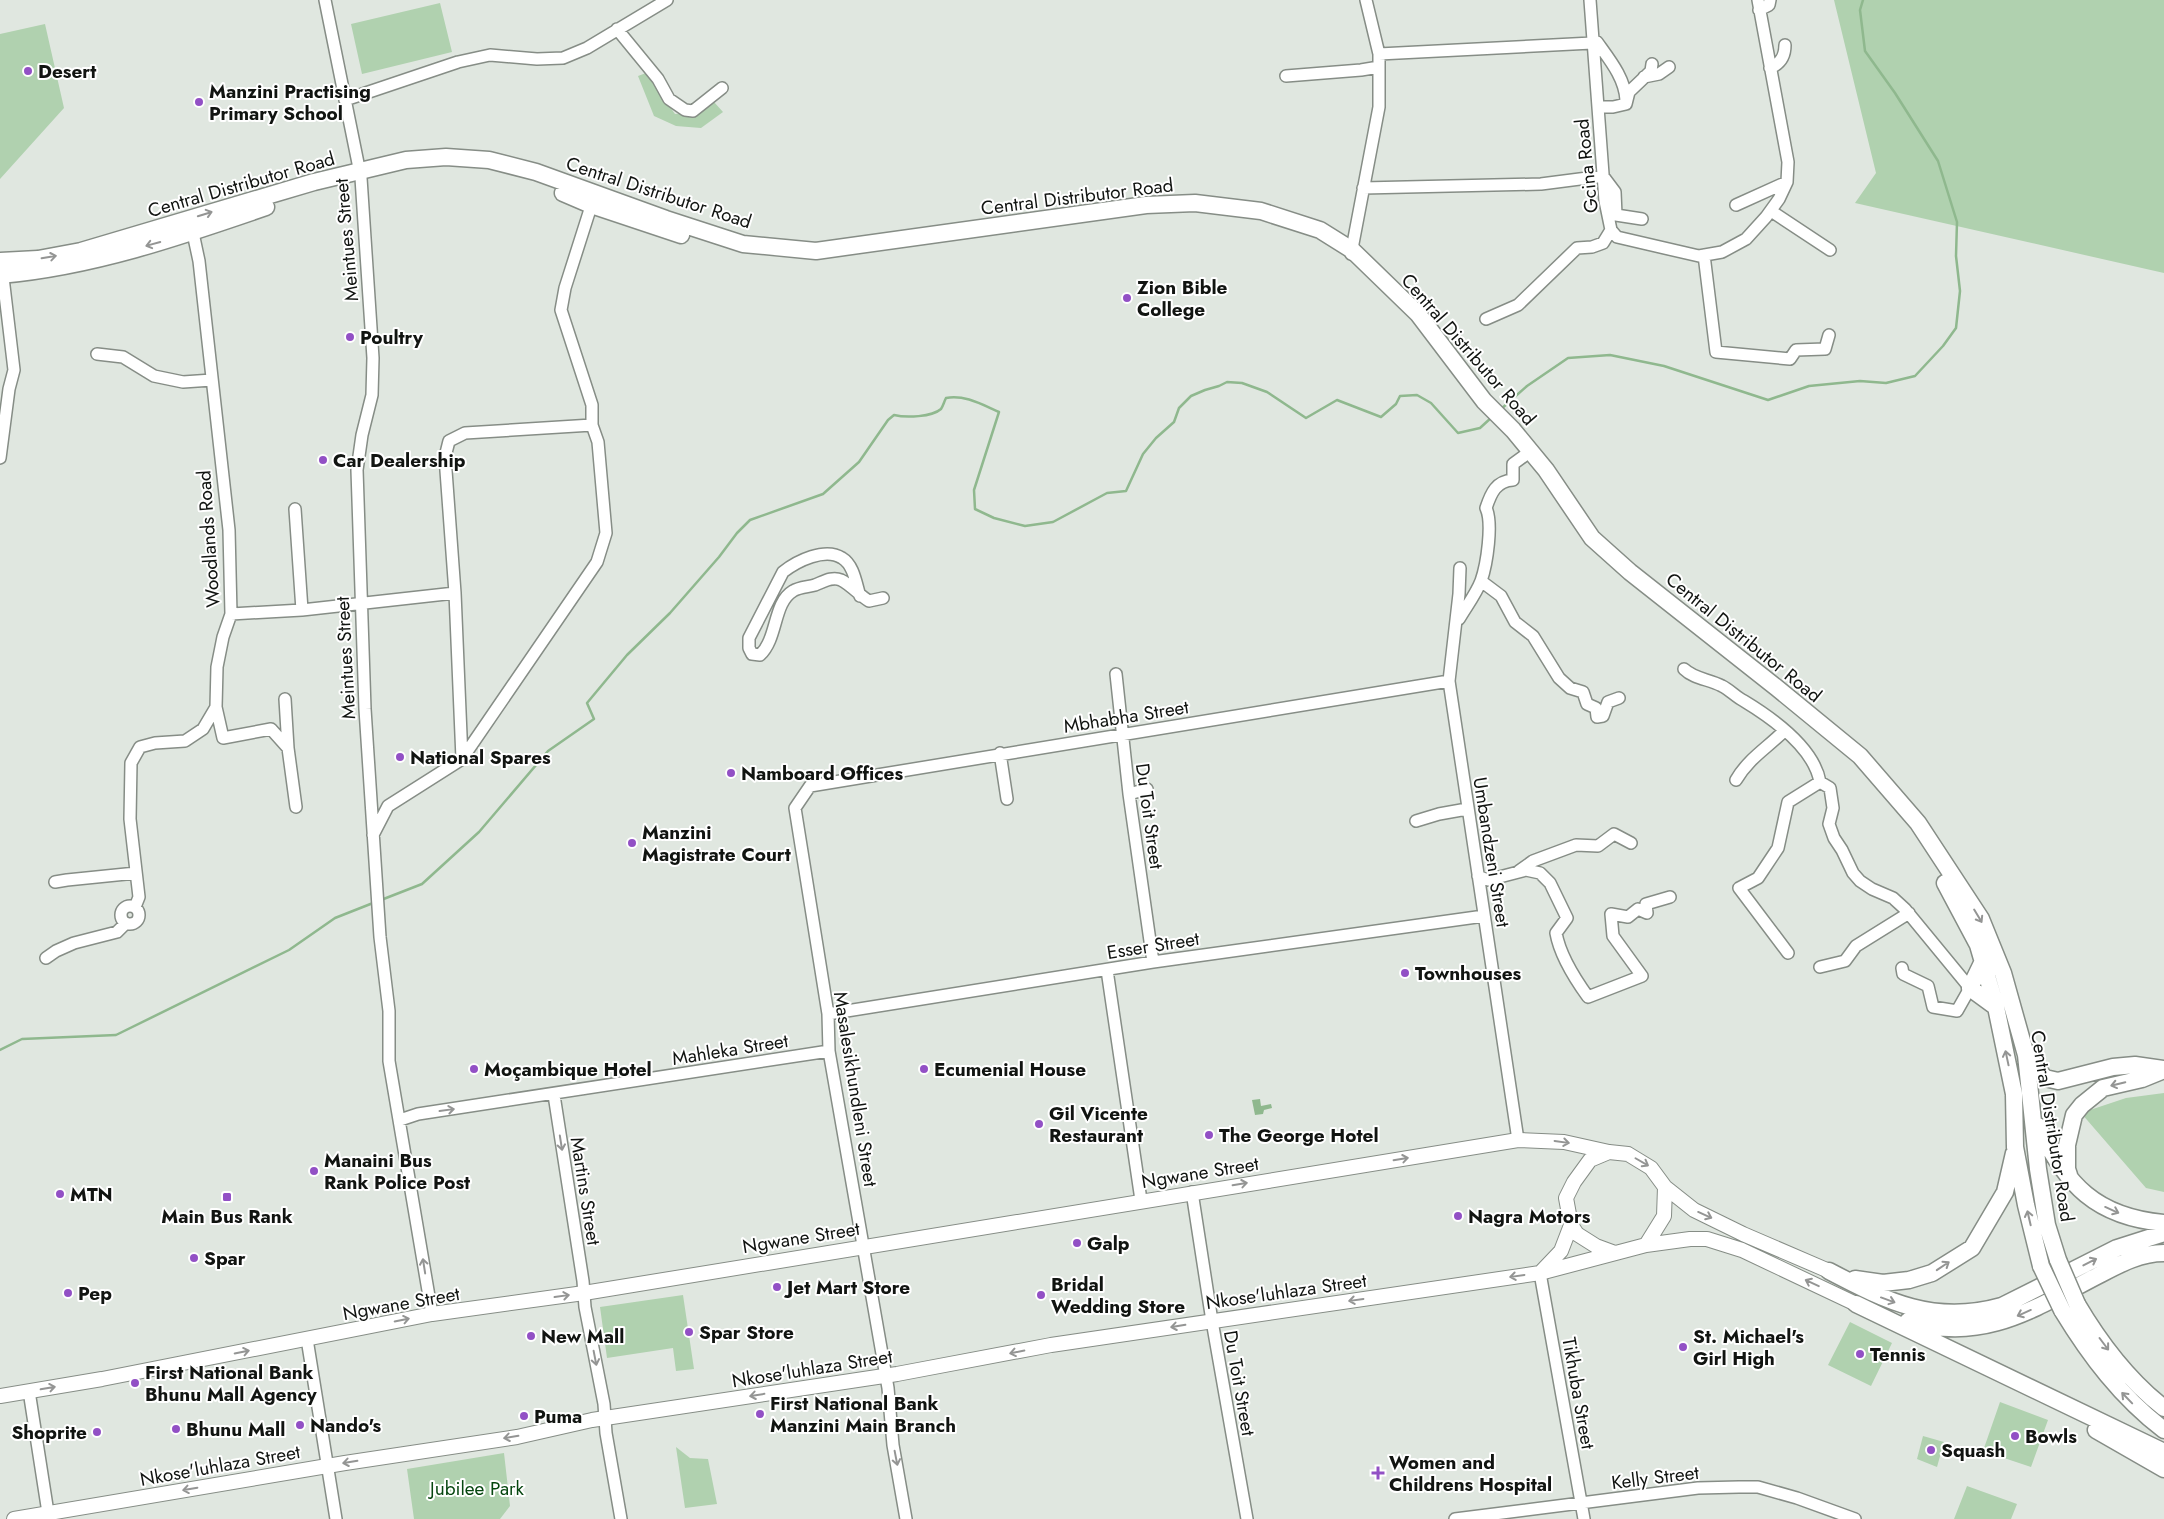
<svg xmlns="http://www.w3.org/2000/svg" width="2164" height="1519" font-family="Jost,sans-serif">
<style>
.green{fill:#b0d1af}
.water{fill:#8fb88e}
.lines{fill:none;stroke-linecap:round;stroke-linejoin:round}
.stream{stroke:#8fb88e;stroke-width:2.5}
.minor-casing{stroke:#868d86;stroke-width:14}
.major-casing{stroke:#868d86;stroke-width:16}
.highway-casing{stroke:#868d86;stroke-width:19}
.minor{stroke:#fff;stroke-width:11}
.major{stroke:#fff;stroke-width:14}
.highway{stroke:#fff;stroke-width:16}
.highway-bridge-casing{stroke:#868d86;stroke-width:19;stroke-linecap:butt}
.highway-bridge{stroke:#fff;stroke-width:16}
.oneway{stroke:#949594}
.poi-dot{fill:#9250c5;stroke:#fff;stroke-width:2}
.labels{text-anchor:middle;stroke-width:4;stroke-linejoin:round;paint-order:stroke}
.poi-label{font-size:19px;font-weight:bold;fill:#111411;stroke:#fff;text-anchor:start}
.street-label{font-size:19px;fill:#111411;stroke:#fff}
.park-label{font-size:19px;fill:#06460f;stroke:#fff}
</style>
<rect width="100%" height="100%" fill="#e0e7e0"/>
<path class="green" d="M1834,0H2164V273L1855,203L1876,173Z
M440,3L452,52L362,74L351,24Z
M45,24L64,108L0,179V34Z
M646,73L675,114L700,112L714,102L723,112L701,128L676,126L654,116L638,76Z
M2164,1093V1192L2146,1188L2081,1113L2126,1098Z
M683,1295L694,1369L676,1371L673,1348L607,1358L600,1307Z
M1850,1322L1892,1343L1871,1386L1828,1365Z
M2000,1402L2048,1420L2031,1467L1983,1451Z
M1923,1436L1944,1442L1937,1467L1917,1459Z
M676,1447L690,1458L708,1459L717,1504L685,1508Z
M504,1453L510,1506L500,1519H414L407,1469Z
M1967,1486L2017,1504L2011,1519H1954Z"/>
<path class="water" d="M1260,1099L1261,1106L1271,1104L1272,1108L1264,1110L1263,1114L1255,1115L1252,1100Z"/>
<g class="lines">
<path class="stream" d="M1500,410L1527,386L1568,358L1610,355L1664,366L1768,400L1809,386L1860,381L1886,383L1915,376L1943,346L1956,328L1960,291L1956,256L1957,222L1938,161L1895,93L1865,51L1860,10L1863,0
M381,900L422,884L479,832L548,751L594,719L587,703L627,655L670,613L719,557L737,533L750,520L823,494L859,462L888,420L894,415C906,418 932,417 941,409C943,406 944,402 946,398C964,394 983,405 999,412L974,490L975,509L994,518L1025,526L1053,522L1107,493L1126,491L1143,454L1156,438L1174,422L1179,408L1191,396L1205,390L1219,386L1227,382L1242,383L1267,392L1306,418L1337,400L1381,417L1396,404L1400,396L1417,395L1431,403L1458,433L1480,428L1492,417
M0,1050L22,1039L116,1035L289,950L335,918L373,903"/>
<defs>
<path id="minor" d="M325,0L361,178L373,358L372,395L362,435L357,470L365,709L380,937L389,1011V1061L432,1314
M1590,0L1605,201L1611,230L1617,237L1699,256L1722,252L1746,239L1766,217L1779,199L1787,182L1788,162L1758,0
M1759,10L1769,5L1770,0
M617,29L658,79L669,99L685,110L693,111L722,88
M1597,42C1609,59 1625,78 1626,100
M1379,54L1592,43
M1770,68C1780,64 1785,57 1785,45
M1286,76L1361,70L1379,67
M1644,77L1659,74L1669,67
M345,100L458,62L490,55L537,59L563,58L587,48L667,0
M1598,107H1613L1626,104L1629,92L1651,71L1652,64
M1363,188L1541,184L1603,176L1615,192L1616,215L1642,219
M1736,205L1787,182
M1771,211L1830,250
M1351,254L1379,107V54L1366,0
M1704,255L1716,352L1790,359L1796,350L1825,349L1829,335
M1486,319L1518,305L1577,248L1592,247L1603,243L1611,230
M97,354L123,357L154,376L183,382L212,380
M0,458L9,389L14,370L2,269
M295,509L302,610
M1460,568L1459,594L1449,681L1518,1140
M1481,581L1501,596L1515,622L1533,636L1559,678L1570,688L1583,692L1587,704L1596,708L1597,717L1603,716L1608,702L1619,698
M860,596C856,584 854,565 842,558C825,547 797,561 783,572L749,638V648L752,654L760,655C778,638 773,603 793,591C799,587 808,587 815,585C823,582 832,576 841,580C851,585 859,595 869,601L883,598
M231,614L302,610L455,593
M1459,619C1466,607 1476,594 1481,581C1487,564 1493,523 1486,508C1491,493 1496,481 1513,480V464L1524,456
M1684,669C1694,679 1709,679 1722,686C1730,690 1736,697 1744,701C1772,718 1814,748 1820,782L1830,788L1833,808L1829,824L1834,838L1842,850L1853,873L1860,881L1872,889L1893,898L1905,909L1970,988L1957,1011L1933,1007L1928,986L1903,974L1902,968
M1116,674L1129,794L1153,962
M285,699L288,748L296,807
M216,707L223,738L271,729L288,748
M1000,753L1007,799
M462,759L455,593L445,457L449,441L465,433L592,425
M1736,780C1748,759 1767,748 1784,731
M1129,794L1147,789
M1416,821L1439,814L1467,809
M373,835L388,806L462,759L597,562L606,533L598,442L592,425V405L561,310L565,288L593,200
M1519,871L1533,861L1576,845L1598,846L1614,834L1631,843
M1478,876L1488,880L1526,870L1540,873L1550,883L1567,918L1556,933C1560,956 1575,979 1588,997L1642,976L1613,936L1611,914L1628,917L1638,909L1647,913L1646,904L1670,897
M55,882L67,880L136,873
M121 915a9 9 0 1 1 18 0a9 9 0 1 1-18 0Z
M135,907L139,897L130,819L131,763L140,747L155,743L185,741L203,729L216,707L217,667L223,637L231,614L229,530L199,261L193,233
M1788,953L1739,888L1758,878L1778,848L1788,802L1820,782
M46,958L56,951L74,943L117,932L126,923
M1820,967L1845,961L1856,946L1909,913
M1107,970L1141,1200
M828,1014L1153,962L1484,916
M554,1095L583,1281L585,1307L604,1404L606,1433L621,1519
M400,1120L418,1114L829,1051
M1192,1192L1212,1321L1247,1519
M1540,1273L1584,1519
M307,1339L336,1519
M29,1391L49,1519
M906,1519L893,1445L888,1388L829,1051L828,1014L795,808L810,786L1449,681
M1455,1519L1698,1488L1739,1487H1758L1797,1498L1855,1519"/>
<path id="major" d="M1609,1152L1590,1160L1574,1182L1566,1198L1571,1225L1577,1234L1596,1246L1615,1253
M1646,1245L1664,1216L1665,1187
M1541,1272L1561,1251L1571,1225
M0,1396L102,1379L432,1314L584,1293L1518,1140L1564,1142L1609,1152L1628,1154L1651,1168L1665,1187L1694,1210L1743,1234L1829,1271
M14,1519L345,1463L517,1437L592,1420L897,1374L1051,1345L1540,1273L1646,1245L1690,1239H1707L1742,1250L1856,1304"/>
<path id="highway" d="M563,193L591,205L681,235
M0,261L38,259L81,251L314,182L406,160L446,157L489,160L536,172L666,219L743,244L816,251L1146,205L1195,203L1261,211L1320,230L1352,250L1418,314L1484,401L1513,430L1546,470L1592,538L1630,572L1777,688L1860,756L1918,823L1981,919L2003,973L2026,1055L2038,1169L2047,1225L2058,1260
M0,275C92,267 179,237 266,207
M1945,883L1978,945L1996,1007L2014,1094L2015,1147L2026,1205L2041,1266
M1983,961L1970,988L1996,1007
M2026,1055L2045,1078L2058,1081L2113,1067L2135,1065L2164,1069
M2038,1126C2066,1185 2096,1217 2164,1223
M2069,1175L2067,1169V1145L2074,1115L2082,1105L2103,1088L2142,1079L2164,1070
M1829,1271C1888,1302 1934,1325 2002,1306L2117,1248L2164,1233
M1855,1279L1883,1283L1909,1280L1932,1273L1972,1248L2005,1192L2014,1153
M1856,1304L2164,1452
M2077,1304C2100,1343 2128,1380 2164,1408
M2062,1310C2090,1356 2121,1397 2164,1430
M1908,1321C1984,1344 2035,1308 2099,1275C2120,1264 2140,1253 2164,1253
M2096,1430L2164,1469"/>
</defs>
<use href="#minor" class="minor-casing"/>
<use href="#major" class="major-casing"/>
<use href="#highway" class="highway-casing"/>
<use href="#minor" class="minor"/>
<use href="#major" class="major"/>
<use href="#highway" class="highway"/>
<defs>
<path id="highway-bridge" d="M2058,1260L2077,1304
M2041,1266L2062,1310"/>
</defs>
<use href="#highway-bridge" class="highway-bridge-casing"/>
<use href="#highway-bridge" class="highway-bridge"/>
</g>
<defs><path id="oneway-shaft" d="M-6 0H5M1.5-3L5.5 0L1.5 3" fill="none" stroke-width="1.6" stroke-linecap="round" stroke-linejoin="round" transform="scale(1.25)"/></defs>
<g class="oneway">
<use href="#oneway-shaft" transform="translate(205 214) rotate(-17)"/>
<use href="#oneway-shaft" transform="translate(153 244) rotate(165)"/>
<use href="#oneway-shaft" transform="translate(49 257) rotate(-9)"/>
<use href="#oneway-shaft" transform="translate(1978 916) rotate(59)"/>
<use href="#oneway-shaft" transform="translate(2007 1058) rotate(-102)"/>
<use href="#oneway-shaft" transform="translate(2118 1084) rotate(167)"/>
<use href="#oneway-shaft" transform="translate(447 1110) rotate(-8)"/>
<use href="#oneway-shaft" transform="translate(1562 1142) rotate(8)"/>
<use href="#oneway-shaft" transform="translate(561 1143) rotate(81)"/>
<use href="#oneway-shaft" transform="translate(1401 1159) rotate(-9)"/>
<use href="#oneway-shaft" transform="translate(1642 1162) rotate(30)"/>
<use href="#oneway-shaft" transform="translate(1240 1184) rotate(-9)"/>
<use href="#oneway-shaft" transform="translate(2112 1210) rotate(24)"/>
<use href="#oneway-shaft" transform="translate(1705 1215) rotate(24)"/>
<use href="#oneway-shaft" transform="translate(2029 1218) rotate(-103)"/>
<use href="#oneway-shaft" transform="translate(2090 1262) rotate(-27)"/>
<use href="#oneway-shaft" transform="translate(424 1266) rotate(-99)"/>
<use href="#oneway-shaft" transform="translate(1943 1266) rotate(-34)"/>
<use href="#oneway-shaft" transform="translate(1517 1276) rotate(172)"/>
<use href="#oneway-shaft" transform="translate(1812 1283) rotate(-155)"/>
<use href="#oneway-shaft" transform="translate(562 1296) rotate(-8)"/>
<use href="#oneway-shaft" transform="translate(1356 1300) rotate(172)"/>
<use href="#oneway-shaft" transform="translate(1888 1300) rotate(20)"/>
<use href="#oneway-shaft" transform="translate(2024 1313) rotate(156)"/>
<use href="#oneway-shaft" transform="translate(402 1320) rotate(-11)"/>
<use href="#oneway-shaft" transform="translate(1178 1326) rotate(171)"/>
<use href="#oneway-shaft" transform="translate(2104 1344) rotate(53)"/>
<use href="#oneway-shaft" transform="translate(242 1352) rotate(-11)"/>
<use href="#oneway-shaft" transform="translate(1017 1352) rotate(169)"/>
<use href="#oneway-shaft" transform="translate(595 1358) rotate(79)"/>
<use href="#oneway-shaft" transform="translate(48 1388) rotate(-10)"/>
<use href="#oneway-shaft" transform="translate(757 1395) rotate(171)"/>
<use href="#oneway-shaft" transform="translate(2127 1398) rotate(-134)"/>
<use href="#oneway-shaft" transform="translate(511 1437) rotate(171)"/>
<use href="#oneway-shaft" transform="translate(896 1458) rotate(79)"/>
<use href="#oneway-shaft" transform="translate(350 1462) rotate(171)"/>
<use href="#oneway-shaft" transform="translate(190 1489) rotate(170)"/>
</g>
<g class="poi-dot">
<circle cx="28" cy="71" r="5"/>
<circle cx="199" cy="102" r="5"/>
<circle cx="1127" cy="298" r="5"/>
<circle cx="350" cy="337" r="5"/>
<circle cx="323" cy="460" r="5"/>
<circle cx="400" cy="757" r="5"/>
<circle cx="731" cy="773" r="5"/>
<circle cx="632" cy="843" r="5"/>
<circle cx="1405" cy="973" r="5"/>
<circle cx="474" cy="1069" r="5"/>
<circle cx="924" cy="1069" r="5"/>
<circle cx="1039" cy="1124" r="5"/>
<circle cx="1209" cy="1135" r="5"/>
<circle cx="314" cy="1171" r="5"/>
<circle cx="60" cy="1194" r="5"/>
<rect x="222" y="1192" width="10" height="10" rx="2.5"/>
<circle cx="1458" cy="1216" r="5"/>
<circle cx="1077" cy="1243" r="5"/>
<circle cx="194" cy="1258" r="5"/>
<circle cx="777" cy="1287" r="5"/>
<circle cx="68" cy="1293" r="5"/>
<circle cx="1041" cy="1295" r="5"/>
<circle cx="689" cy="1332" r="5"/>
<circle cx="531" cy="1336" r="5"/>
<circle cx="1683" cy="1347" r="5"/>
<circle cx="1860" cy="1354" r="5"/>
<circle cx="135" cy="1383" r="5"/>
<circle cx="760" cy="1414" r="5"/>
<circle cx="524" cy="1416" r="5"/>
<circle cx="300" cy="1425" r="5"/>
<circle cx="176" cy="1429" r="5"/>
<circle cx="97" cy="1432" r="5"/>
<circle cx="2015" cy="1436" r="5"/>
<circle cx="1931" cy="1450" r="5"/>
<path d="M1375.5 1465.5h5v5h5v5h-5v5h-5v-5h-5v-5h5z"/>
</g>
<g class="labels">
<g class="poi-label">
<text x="38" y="78">Desert</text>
<text x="209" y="98">Manzini Practising<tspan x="209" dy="22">Primary School</tspan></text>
<text x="1137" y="294">Zion Bible<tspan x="1137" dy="22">College</tspan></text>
<text x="360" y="344">Poultry</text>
<text x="333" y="467">Car Dealership</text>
<text x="410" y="764">National Spares</text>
<text x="741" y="780">Namboard Offices</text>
<text x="642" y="839">Manzini<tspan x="642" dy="22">Magistrate Court</tspan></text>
<text x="1415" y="980">Townhouses</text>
<text x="484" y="1076">Moçambique Hotel</text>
<text x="934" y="1076">Ecumenial House</text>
<text x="1049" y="1120">Gil Vicente<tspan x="1049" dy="22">Restaurant</tspan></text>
<text x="1219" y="1142">The George Hotel</text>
<text x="324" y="1167">Manaini Bus<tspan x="324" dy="22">Rank Police Post</tspan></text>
<text x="70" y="1201">MTN</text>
<text x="227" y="1223" text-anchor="middle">Main Bus Rank</text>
<text x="1468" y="1223">Nagra Motors</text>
<text x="1087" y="1250">Galp</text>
<text x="204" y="1265">Spar</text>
<text x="1051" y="1291">Bridal<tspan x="1051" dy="22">Wedding Store</tspan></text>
<text x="787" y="1294">Jet Mart Store</text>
<text x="78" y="1300">Pep</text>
<text x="699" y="1339">Spar Store</text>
<text x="541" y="1343">New Mall</text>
<text x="1693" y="1343">St. Michael's<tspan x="1693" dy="22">Girl High</tspan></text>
<text x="1870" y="1361">Tennis</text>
<text x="145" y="1379">First National Bank<tspan x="145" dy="22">Bhunu Mall Agency</tspan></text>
<text x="770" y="1410">First National Bank<tspan x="770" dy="22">Manzini Main Branch</tspan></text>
<text x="534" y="1423">Puma</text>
<text x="310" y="1432">Nando's</text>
<text x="186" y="1436">Bhunu Mall</text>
<text x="87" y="1439" text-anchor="end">Shoprite</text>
<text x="2025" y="1443">Bowls</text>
<text x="1941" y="1457">Squash</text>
<text x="1389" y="1469">Women and<tspan x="1389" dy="22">Childrens Hospital</tspan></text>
</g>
<g class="street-label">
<text transform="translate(1586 166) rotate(-96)" y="7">Gcina Road</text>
<text transform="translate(241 184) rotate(-16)" y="7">Central Distributor Road</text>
<text transform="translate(659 192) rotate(18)" y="7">Central Distributor Road</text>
<text transform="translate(1077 196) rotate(-7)" y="7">Central Distributor Road</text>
<text transform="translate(346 240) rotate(-95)" y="7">Meintues Street</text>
<text transform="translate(1469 349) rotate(49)" y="7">Central Distributor Road</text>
<text transform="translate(208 539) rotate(-94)" y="7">Woodlands Road</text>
<text transform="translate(1744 637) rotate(39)" y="7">Central Distributor Road</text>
<text transform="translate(345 658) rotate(-93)" y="7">Meintues Street</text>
<text transform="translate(1126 716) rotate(-9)" y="7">Mbhabha Street</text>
<text transform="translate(1150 816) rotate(82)" y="7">Du Toit Street</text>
<text transform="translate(1492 852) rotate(81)" y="7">Umbandzeni Street</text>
<text transform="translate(1153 945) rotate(-9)" y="7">Esser Street</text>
<text transform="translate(730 1049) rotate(-9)" y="7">Mahleka Street</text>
<text transform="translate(856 1089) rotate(81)" y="7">Masalesikhundleni Street</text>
<text transform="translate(2053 1126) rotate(81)" y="7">Central Distributor Road</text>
<text transform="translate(1200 1172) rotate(-9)" y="7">Ngwane Street</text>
<text transform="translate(586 1191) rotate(81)" y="7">Martins Street</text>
<text transform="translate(801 1237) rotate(-9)" y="7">Ngwane Street</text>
<text transform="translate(1286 1291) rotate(-8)" y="7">Nkose'luhlaza Street</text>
<text transform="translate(401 1303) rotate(-10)" y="7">Ngwane Street</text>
<text transform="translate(812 1368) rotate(-9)" y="7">Nkose'luhlaza Street</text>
<text transform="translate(1240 1383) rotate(80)" y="7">Du Toit Street</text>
<text transform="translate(1579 1393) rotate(80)" y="7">Tikhuba Street</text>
<text transform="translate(220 1465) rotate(-10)" y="7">Nkose'luhlaza Street</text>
<text transform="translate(1655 1477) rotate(-7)" y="7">Kelly Street</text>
</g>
<g class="park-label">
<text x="477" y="1495">Jubilee Park</text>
</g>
</g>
</svg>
